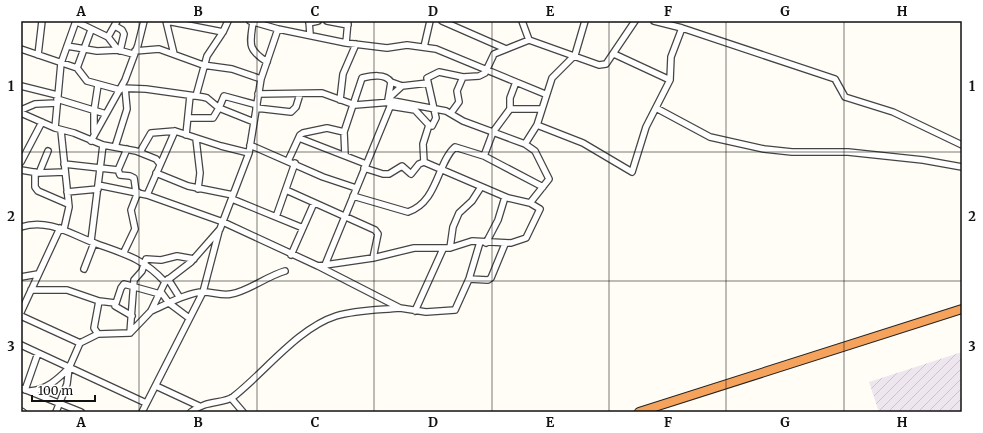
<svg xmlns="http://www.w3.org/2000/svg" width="983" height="433" font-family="Merriweather,serif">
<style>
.industrial{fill:url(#industrial-furrows)}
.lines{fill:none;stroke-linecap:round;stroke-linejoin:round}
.minor-casing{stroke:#444;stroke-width:8}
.highway-casing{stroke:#222;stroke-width:10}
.minor{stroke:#fff;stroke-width:5.5}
.highway{stroke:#f5a25d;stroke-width:8}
.grid{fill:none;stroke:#111;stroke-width:1;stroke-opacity:0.55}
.neatline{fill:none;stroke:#111;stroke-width:1.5}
.grid-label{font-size:13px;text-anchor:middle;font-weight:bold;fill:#111}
</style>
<defs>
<pattern id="industrial-furrows" width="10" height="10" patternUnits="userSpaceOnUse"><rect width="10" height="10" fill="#eee6ef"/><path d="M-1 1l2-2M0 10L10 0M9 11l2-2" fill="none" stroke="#cbc4cc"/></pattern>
</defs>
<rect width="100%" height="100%" fill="#fffdf5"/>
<path class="industrial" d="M962,352V412H879L869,382Z"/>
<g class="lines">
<defs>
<path id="minor" d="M75,21L108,37L118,50
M166,21L174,54
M167,21L223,32
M250,21L278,29L346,43L387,48L407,45L436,49L545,94
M309,21L310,34
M327,21L348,25
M442,21L506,49
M522,21L529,40
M654,21L682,28L835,79L845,97L893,112L962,145
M253,22C250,44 247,49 267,62
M309,23L318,21
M115,26L122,30L124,34L120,51
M108,37L117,21
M346,43L348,21
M67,46L97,51L118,50L133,54
M424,47L430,21
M21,49L77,68L87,81L120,90
M135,51L159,49L203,65L232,69L261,79
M614,54L670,80
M38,55L42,21
M77,68L91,30
M21,86L57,95
M121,88L146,89L203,97L207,98L219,108L254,122
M258,94L322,93L355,105L392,102
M196,96L207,56L223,32L228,21
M390,97L402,86
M57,99L106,114
M340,100L343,74L356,44
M388,100L446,111L463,121L525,144L535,151L549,179L530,203
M390,106L415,110
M414,106L415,110L429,125L432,126L436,118L427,78L439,72L463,77L479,76L485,73L494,54L529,40L599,65L606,64L635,21
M256,108L291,112L296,107L300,94
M656,108L710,137L764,149L792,152H848L923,160L962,167
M510,109H541
M21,110L35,104L57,103
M21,113L55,128L74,133L103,145L136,151L156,159L160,164
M451,113L459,102L457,91L463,77
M188,118H213L219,108L224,96L257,105
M537,125L583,143L632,172L646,127L670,80L671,57L682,28
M55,128L61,63L76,21
M61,131L69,207L64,229
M94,132V111L98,85
M186,135L190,96
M299,138L366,164
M196,139L200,173L198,189
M91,141L125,80L138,45L144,21
M525,144L537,125L552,78L575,55L585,21
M250,145L323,177L356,188
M115,147L127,109L125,88
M140,152L151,133L175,131L221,146L249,153
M345,155L344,132L362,78C371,76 385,73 391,82L402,86L428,83
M484,156L543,187
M288,161L300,135L303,133L327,128L344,132
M21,162L42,122
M424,162L423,144L429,125
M64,164L118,170
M21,170L39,173L65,172
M118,170L120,175L130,176L134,178L136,192
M118,170L127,149
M35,172V187L38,191L68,204
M39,173L48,151
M156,173L188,186L233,195
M98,185L147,195L223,222L318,266L400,308L426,312L455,310L469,279L480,242
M286,190L375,230L378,234L373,258
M67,192L98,189
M147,195L175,131
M353,196L408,212C438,202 437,163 455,147L484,156L493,132L510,109V98L516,82
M232,199L303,228
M276,217L295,163
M21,227C49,218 72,235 97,244C125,254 144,259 165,282
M91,241L103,145
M486,243L498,220L505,197
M450,248L453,227L459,213L472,201L481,187
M124,252L135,229L131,210L138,192
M291,255L314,203
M325,265L392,102L388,100L391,82
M318,266L373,258L414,248H450L472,241L511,243L526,238L540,209L530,203L508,198L424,162L419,164L411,174L402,166L389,174H383L364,168
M84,269L94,243
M21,277L38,274
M168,279L180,298
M469,279L488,280L491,278L505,244
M31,290H67L99,301L115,303
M161,292L169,303L189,318
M151,311C165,305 188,292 203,292C213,292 221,296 231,294C247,292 267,276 285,271
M415,311L443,249
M21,312L60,228
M21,316L80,343
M132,316L115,306L121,288L124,284L160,294
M130,333L134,280L142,271L146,259L161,260L177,256L194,259
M98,334L94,328L99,301
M21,345L146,403
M156,386L199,406
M21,388L81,412
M25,390L38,353
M30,391C47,389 57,380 69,368
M231,398L243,412
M21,411L23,412
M56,412L67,384L69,368L80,343L98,334L130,333L151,311L165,282L191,262L220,229L249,153L261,79L278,29
M142,412L203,292L219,231
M191,412C206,400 223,404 233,397C264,373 298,328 336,316C356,310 379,310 400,308"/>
<path id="highway" d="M639,412L962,309"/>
</defs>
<use href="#minor" class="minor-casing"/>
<use href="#highway" class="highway-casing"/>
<use href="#minor" class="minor"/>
<use href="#highway" class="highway"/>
</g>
<path class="grid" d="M139,21V412M257,21V412M374,21V412M492,21V412M609,21V412M726,21V412M844,21V412M21,152H962M21,281H962"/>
<rect width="983" height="433" fill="none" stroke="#ffffff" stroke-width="44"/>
<path d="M32 395v6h63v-6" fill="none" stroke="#111111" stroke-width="2"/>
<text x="38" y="395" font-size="12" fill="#111111" stroke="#ffffff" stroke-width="3" paint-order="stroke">100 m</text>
<rect x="22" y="22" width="939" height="389" class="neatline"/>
<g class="grid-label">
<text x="81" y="16">A</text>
<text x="198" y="16">B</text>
<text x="315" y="16">C</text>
<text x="433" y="16">D</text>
<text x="550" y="16">E</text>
<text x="668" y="16">F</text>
<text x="785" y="16">G</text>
<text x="902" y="16">H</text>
<text x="11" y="91">1</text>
<text x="972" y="91">1</text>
<text x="11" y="221">2</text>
<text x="972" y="221">2</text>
<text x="11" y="351">3</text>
<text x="972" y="351">3</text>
<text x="81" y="427">A</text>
<text x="198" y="427">B</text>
<text x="315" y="427">C</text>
<text x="433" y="427">D</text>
<text x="550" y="427">E</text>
<text x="668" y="427">F</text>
<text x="785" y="427">G</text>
<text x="902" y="427">H</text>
</g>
</svg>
